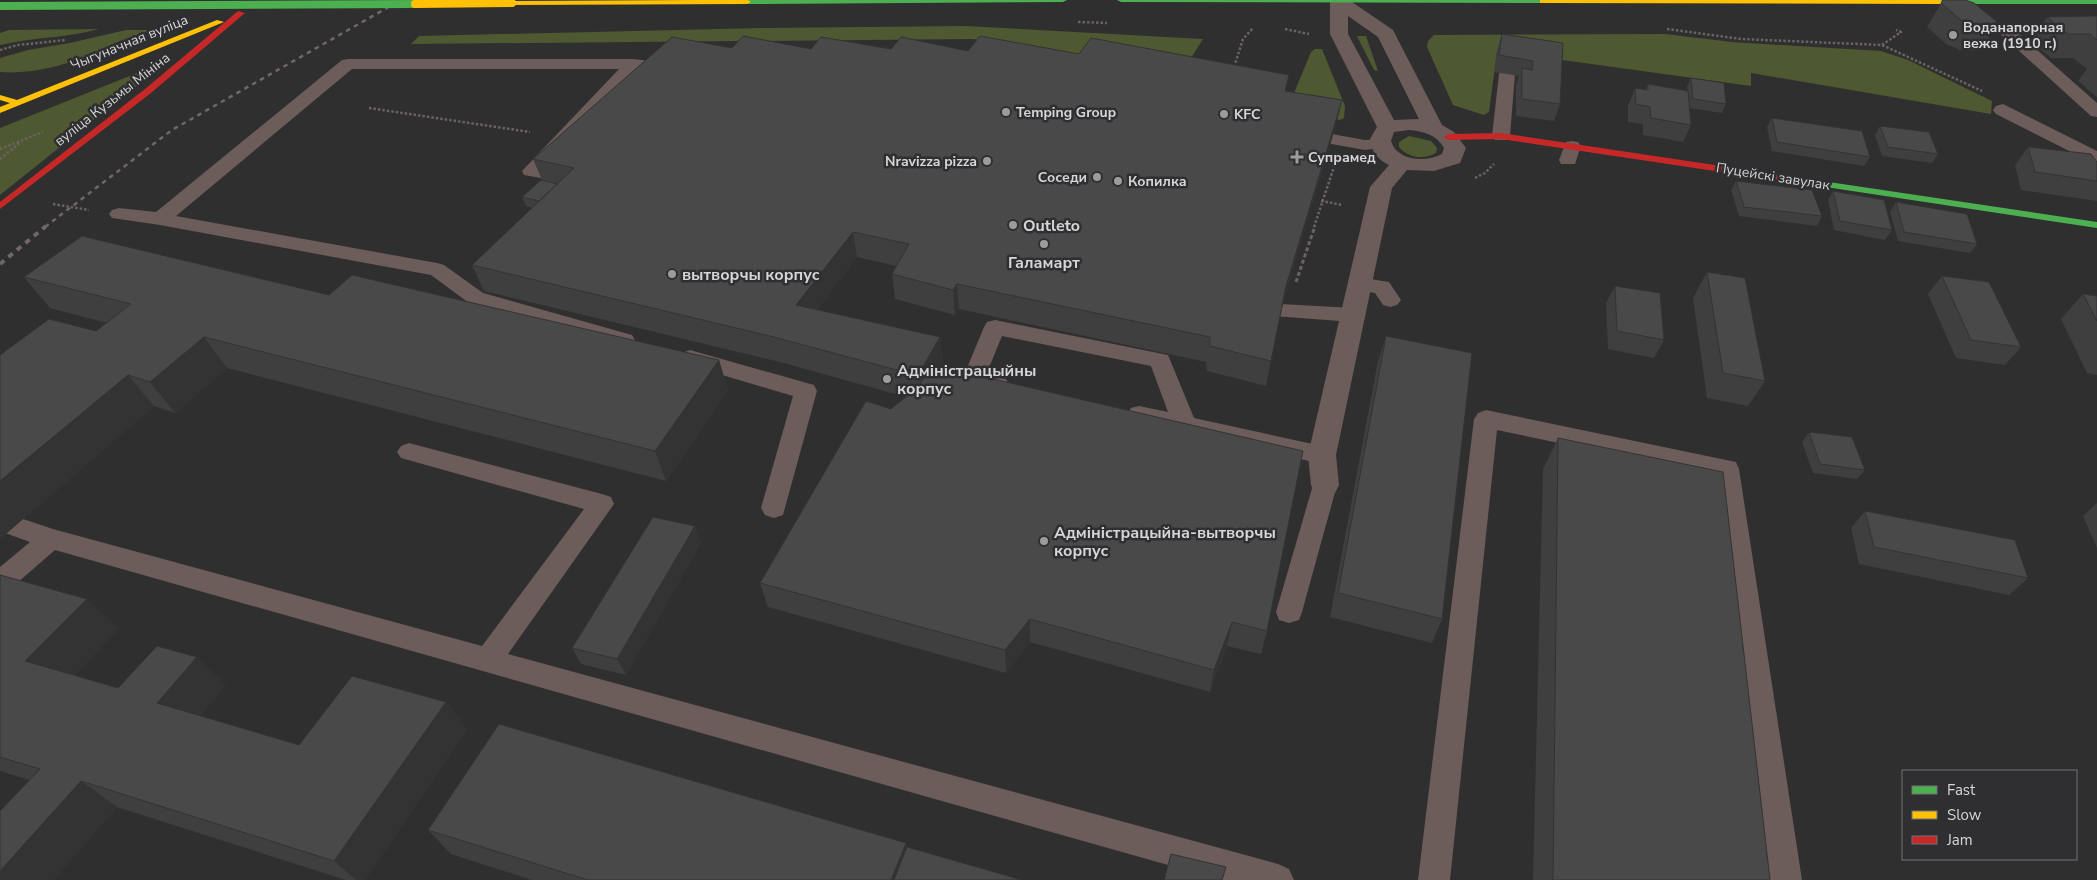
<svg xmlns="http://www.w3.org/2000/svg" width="2097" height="880" font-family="'Nunito Sans',sans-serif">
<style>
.green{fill:#4e5831}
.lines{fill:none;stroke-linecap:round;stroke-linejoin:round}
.path-far1{stroke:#6b6261;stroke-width:2.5;stroke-dasharray:2.5 2;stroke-linecap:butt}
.path{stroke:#6b6261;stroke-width:3;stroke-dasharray:4 2.5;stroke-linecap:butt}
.lane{fill:#6c5c5a;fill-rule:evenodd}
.street{fill:#6c5c5a;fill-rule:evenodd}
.fast{fill:#4caf50;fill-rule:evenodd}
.slow{fill:#ffc107;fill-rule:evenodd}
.jam{fill:#c62828;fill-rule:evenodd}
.rail-far1{stroke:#706767;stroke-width:2.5;stroke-dasharray:4.5 4.5;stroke-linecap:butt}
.rail{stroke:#706767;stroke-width:4;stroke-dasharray:5.5 5.5;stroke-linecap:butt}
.fast-bridge{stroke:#4caf50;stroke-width:8}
.slow-bridge{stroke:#ffc107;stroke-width:8}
.wall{fill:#403f40}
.shaded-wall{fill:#343334}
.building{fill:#4a494a;stroke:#343334}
.poi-dot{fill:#9c9c9d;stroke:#2f2e31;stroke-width:2}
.labels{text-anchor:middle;stroke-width:5;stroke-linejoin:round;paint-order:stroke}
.far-poi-label{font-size:14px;font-weight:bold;fill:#d6d6d8;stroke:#2f2e31;text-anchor:start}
.far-street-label{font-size:14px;fill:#d6d6d8;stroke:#2f2e31}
.poi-label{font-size:16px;font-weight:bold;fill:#d6d6d8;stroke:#2f2e31;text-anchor:start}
</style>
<rect width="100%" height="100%" fill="#2f2f30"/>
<path class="green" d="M966,26L1203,39L1188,63L1063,53L973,39L411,44L419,36L760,28Z
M99,29C66,38 33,37 0,45V33L9,30Z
M126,30H151C102,49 54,76 0,72V58L28,50L70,43Z
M1665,34L1732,42L1881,51L1908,60L1992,101L1991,114L1751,73V86L1497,51L1489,112L1484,115L1453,105L1427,47L1428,41L1434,35Z
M1357,36H1366L1378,71L1374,70Z
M1315,49H1322L1345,106L1344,118L1340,120L1326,118L1292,98L1311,52Z
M147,69L155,71L0,195V128Z
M1409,136L1431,141L1437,148L1436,153C1424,160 1408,158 1399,147V142Z"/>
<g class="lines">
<path class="path-far1" d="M1078,22L1107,23
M1285,29L1309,34
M1667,29L1741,39L1882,45L1982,91
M1882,45L1901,32L1896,30
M0,50L18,45L66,40
M1234,67L1243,39L1253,28
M369,108L530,132
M0,149L43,132
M0,159L21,142
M1475,178L1485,173L1494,164
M1321,201L1343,205
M53,204L89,210
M1314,227L1334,167"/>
<path class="path" d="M1296,282L1315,226"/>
<path class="lane" d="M2071,23L2079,28L2077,31L2019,34L2097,103V117L2091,116L1996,30L2004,25Z
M348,59H633L675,64L677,68L675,72L669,73L637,69L545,167L559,170L561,174L559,178L552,180L524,175L522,171L619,69H352L176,216L437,263L444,265L483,293L632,335L635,340L632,345L624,347L469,303L431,275L160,225L112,218L109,214L112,210L119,208L156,212L342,60Z
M1507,69L1513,70L1515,74L1510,136L1507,140H1495L1492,136L1499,74L1501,70Z
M1332,134L1365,140L1386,139L1389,143L1386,147L1365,150L1326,143L1323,139L1326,135Z
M1572,141L1578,142L1581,146L1575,164H1561L1559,160L1566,142Z
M1358,277L1389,282L1401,300L1397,305L1390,307L1383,305L1375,293L1351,289L1348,284L1351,279Z
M1281,304L1353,308L1361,310L1364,315L1361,320L1353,322L1273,316L1270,311L1273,306Z
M995,320L1168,355L1194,418L1322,446L1330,449L1334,455L1330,461L1322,464L1131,420L1127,414L1131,408L1139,406L1168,412L1151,366L1002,336L986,375L1006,379L1009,385L1006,391L998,393L965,386L962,380L984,327L987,322Z
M690,350L814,385L817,391L783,515L774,518L765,515L761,508L793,396L682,363L679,358L682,353Z
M1486,410L1736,462L1739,469L1802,880H1770L1716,476L1497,430L1450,880H1418L1474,419L1478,413Z
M409,443L602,494L611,497L614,504L508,654L1278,864L1289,869L1294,880H1221L55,550L9,590L0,593V567L30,542L5,533L1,526L5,519L14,516L53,529L482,646L584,509L401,458L397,452L401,446Z
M1325,476L1334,478L1337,485L1302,612L1299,620L1289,623L1279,620L1276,612L1313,485L1316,478Z"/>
<path class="street" d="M1330,0H1349L1393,30L1442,125L1454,132L1466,148L1460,163L1434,171L1407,170L1392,188L1336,455L1339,485L1335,493L1325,496L1315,493L1311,485L1308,455L1370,187L1389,165C1378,160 1371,151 1370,139L1377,127L1330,34ZM1348,16L1378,37L1419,119L1394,120L1348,34ZM1409,130C1423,131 1437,135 1444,148L1442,154C1426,163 1397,161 1391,141L1394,132Z
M2003,104L2097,151V165L1996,114L1993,110L1996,106Z"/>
<path class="fast" d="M746,0H1067L1063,2L747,4L743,2Z
M1117,0H1546L1547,1L1543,3L1121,2Z
M1938,0H2097V4H1939L1935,2Z
M1822,181L2097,222V228L1819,186V182Z"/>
<path class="slow" d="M696,0H748L751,2L747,4L512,5L508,3L512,1Z
M1540,0H1940L1943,2L1939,4L1543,3H1540Z
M217,20L224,22L0,113V107L10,103L0,100V95L17,100Z"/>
<path class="jam" d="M238,11L245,13L151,93L0,209V202L145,89Z
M1501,133L1822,181L1826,184L1822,187L1501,139L1448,140L1444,137L1448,134Z"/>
<path class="rail-far1" d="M45,227L172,130L401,0"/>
<path class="rail" d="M0,264L46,226"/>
<path class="fast-bridge" d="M0,6L415,4"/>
<path class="slow-bridge" d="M415,4L512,3"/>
</g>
<path class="wall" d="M1943,0L1996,27L1980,51L1960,50L1946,44L1927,27Z
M2097,16V97L2078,81L2087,69L2073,58H2051L2031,41L2047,17Z
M1502,34L1563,43L1560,104L1554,121L1516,116V85L1519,76L1494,72L1497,51Z
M732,48L968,51L1286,91L1342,100L1336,125L1281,309L1266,386L1207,371L1206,362L959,309L955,315L895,299L892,274L896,266L857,257L817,310L940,337L942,362L940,366L1267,631L1261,654L1227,646L1210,692L1030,642L1006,673L768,607L760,583L891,409L906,397L780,362L484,291L472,265L532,208L526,206L522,197L542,180L533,159Z
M1691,78L1726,104L1722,113L1689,108L1691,125L1683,142L1643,135V124L1628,122V106L1635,88L1645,90L1648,84L1688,91L1687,87Z
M1772,118L1870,157L1864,166L1772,151L1767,127Z
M1880,126L1938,154L1932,163L1882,156L1875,135Z
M2028,147L2097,162V201L2021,190L2015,165Z
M1736,181L1822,216L1817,226L1739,216L1731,190Z
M1833,191L1892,230L1885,240L1834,230L1828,200Z
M1896,202L1977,244L1970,253L1898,241L1890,212Z
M1707,272L1765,381L1748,406L1707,398L1693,298Z
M1942,276L2021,347L2005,365L1956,358L1928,294Z
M24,277L329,295L719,360L728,391L666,481L227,368L175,413L154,406L0,539L96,331L107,323L50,308Z
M1615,286L1664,340L1654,358L1608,349L1606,303Z
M2083,294L2097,296V375L2087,373L2061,319Z
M1386,336L1442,619L1432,643L1330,617L1378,361Z
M1809,432L1865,470L1857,479L1813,473L1802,442Z
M1558,438L1770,880H1533L1543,469Z
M2097,503V548L2083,516Z
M1865,511L2028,578L2009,595L1859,564L1851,528Z
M695,526L701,543L626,675L581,664L572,648Z
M0,575L119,628L74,675L118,688L226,685L200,716L299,745L446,702L467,729L365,880H346L117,807L53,880H0L29,780L0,771Z
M428,830L907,847L1022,880H532L451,854Z"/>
<path class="shaded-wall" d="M1342,100L1336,125L1281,311L1286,286Z
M853,232L857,257L802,330L796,305Z
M957,284L959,309L955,315L953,290Z
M204,337L227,368L175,413L150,382Z
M940,337L942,362L924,396L921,370Z
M719,360L728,391L666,481L655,451Z
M128,375L154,406L0,539V481Z
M695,526L701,543L626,675L617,659Z
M87,599L119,628L60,689L25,661Z
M1030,619V642L1006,673L1005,650Z
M1232,622L1227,646L1210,692L1214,670Z
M197,657L226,685L188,730L157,703Z
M446,702L467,729L365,880H356L334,861Z
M81,781L117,807L53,880H0V871Z
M906,843L911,867L906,880H891Z"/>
<path class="building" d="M1943,0H1965L1974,3L1996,21V27L1976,26L1961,20L1941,3Z
M2097,16V40L2090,34H2068L2047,17Z
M1502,34L1563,43L1560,104L1522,99V68L1532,70L1533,61L1499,55Z
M743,36L811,49L821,37L891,49L901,37L968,51L980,36L1079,54L1091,38L1289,75L1285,91L1342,100L1286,286L1271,361L1210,346V337L957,284L953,290L892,274L909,244L853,232L796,305L940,337L921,370L904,372L774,337L472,265L574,168L533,159L672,37L732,48Z
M1691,78L1724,83L1726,104L1693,99Z
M1648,84L1688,91L1691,125L1651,118L1650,107L1636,104L1635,88L1648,90Z
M1772,118L1862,131L1870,157L1777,142Z
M1880,126L1929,132L1938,154L1888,147Z
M2028,147L2091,154L2097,162V181L2035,172Z
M541,180L557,184L539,201L522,197Z
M1736,181L1812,190L1822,216L1744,207Z
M1833,191L1884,200L1892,230L1840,221Z
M1896,202L1967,214L1977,244L1904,232Z
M82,236L329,295L352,275L719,360L655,451L204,337L150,382L128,375L0,481V355L49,319L96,331L131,304L24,277Z
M1707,272L1745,278L1765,381L1723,373Z
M1942,276L1989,282L2021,347L1971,340Z
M1615,286L1660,293L1664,340L1617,331Z
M2083,294L2097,296V321Z
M1386,336L1472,353L1442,619L1338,593Z
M933,365L1303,451L1267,631L1232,622L1214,670L1030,619L1005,650L760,583L866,401L891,409L917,388Z
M1809,432L1852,437L1865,470L1820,464Z
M1558,438L1723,472L1770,880H1553Z
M1865,511L2015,540L2028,578L1874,547Z
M653,517L695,526L617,659L572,648Z
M0,575L87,599L25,661L118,688L157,646L197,657L157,703L299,745L352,676L446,702L334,861L81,781L0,871V811L40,769L0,757Z
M499,724L906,843L891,880H588L428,830Z
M907,847L1022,880H894Z
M1171,854L1226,867L1222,880H1164Z"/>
<g class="poi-dot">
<circle cx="1953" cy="35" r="5"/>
<circle cx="1006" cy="112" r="5"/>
<circle cx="1224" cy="114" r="5"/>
<path d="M1294.5 149.5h5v5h5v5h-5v5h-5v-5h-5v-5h5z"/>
<circle cx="987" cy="161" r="5"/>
<circle cx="1097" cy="177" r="5"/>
<circle cx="1118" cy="181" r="5"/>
<circle cx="1013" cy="225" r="5"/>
<circle cx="1044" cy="244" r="5"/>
<circle cx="672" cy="274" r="5"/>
<circle cx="887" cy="379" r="5"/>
<circle cx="1044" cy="541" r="5"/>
</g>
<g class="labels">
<g class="far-poi-label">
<text x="1963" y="32">Воданапорная<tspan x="1963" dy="16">вежа (1910 г.)</tspan></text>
<text x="1016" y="117">Temping Group</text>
<text x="1234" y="119">KFC</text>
<text x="1308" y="162">Супрамед</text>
<text x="977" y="166" text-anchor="end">Nravizza pizza</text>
<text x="1087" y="182" text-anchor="end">Соседи</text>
<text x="1128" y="186">Копилка</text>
</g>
<g class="far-street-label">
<text transform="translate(129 42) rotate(-22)" y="5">Чыгуначная вуліца</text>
<text transform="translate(112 99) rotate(-38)" y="5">вуліца Кузьмы Мініна</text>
<text transform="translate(1773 176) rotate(9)" y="5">Пуцейскі завулак</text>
</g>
<g class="poi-label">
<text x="1023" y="231">Outleto</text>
<text x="1044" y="268" text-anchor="middle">Галамарт</text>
<text x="682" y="280">вытворчы корпус</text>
<text x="897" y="376">Адміністрацыйны<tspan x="897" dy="18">корпус</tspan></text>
<text x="1054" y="538">Адміністрацыйна-вытворчы<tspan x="1054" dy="18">корпус</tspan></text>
</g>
</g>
<rect x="1902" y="770" width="175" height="90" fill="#2f2e31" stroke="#727174"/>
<rect x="1912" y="786" width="25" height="8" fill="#4caf50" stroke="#727174"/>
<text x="1947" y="795" font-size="15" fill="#d6d6d8">Fast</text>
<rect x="1912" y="811" width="25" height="8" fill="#ffc107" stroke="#727174"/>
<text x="1947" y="820" font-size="15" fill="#d6d6d8">Slow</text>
<rect x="1912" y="836" width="25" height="8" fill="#c62828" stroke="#727174"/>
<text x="1947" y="845" font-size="15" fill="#d6d6d8">Jam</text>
</svg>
